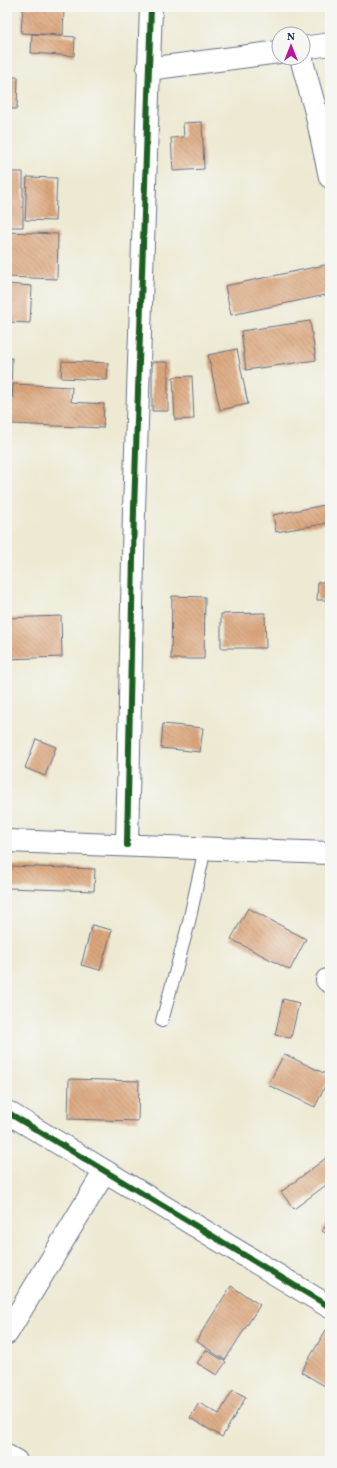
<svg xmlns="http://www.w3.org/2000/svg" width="337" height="1468" font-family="Vollkorn,serif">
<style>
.building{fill:url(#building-back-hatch)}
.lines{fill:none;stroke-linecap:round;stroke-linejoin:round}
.service-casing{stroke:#647087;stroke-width:14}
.minor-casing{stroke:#647087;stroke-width:24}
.service{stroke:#fff;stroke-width:12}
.minor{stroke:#fff;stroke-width:22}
.cycleway-casing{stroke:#f6f6f2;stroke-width:8}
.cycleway{stroke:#1b5e20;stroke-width:6}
</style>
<defs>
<pattern id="building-back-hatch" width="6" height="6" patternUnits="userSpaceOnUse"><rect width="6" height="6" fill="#dba67c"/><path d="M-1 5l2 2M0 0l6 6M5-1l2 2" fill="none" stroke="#b18869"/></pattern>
</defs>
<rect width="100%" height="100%" fill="#f6f6f2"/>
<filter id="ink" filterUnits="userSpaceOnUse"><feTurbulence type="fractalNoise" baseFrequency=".025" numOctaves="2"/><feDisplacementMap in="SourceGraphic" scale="8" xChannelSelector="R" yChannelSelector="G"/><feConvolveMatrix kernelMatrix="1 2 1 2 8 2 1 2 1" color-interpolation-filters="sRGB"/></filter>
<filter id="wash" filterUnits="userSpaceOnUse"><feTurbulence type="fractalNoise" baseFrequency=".012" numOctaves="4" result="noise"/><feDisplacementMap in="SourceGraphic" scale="16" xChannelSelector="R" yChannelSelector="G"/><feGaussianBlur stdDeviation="0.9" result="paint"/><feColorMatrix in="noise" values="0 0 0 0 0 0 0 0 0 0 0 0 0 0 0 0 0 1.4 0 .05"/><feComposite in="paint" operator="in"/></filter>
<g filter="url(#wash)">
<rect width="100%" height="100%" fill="#ede9d2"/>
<g id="blocks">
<path class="building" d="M23,7H64L63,35L21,33Z
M32,34L75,37L74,56L31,53Z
M7,77H18L17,109H7Z
M202,122L204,169L173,171L171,138L184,137L183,123Z
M7,172H23V227H7Z
M27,177L57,178L55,221L25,220Z
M7,232L58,234L57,279L7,277Z
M330,264V294L231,315L225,286Z
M7,284L32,286L30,323L7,322Z
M310,321L316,360L246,370L241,331Z
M237,349L248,404L220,410L208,355Z
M7,358H12L11,397H7Z
M62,361L108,363L107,380L61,378Z
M152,362H168V411H152Z
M192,376L194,419L175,420L173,377Z
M13,384L72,387L71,402L104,404L103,428L11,424Z
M325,505L329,523L276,532L273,515Z
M318,582H330V600H317Z
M172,596L205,597L204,659H171Z
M265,613L266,648H221V614Z
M61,616L62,657L7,659V618Z
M163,724L203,728L200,752L161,748Z
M36,739L56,747L45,776L25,768Z
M7,866L95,869L94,891L7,888Z
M248,908L306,939L290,970L231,939Z
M92,925L112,930L100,970L81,965Z
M283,999L299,1003L291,1038L275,1035Z
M284,1054L330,1076L315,1107L268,1085Z
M69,1079L139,1081L138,1121L68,1119Z
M330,1155V1182L294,1209L281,1192Z
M330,1220V1236L322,1231Z
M231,1286L260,1305L225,1360L196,1341Z
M326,1330L330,1333V1389L301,1372Z
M206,1350L226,1362L217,1375L197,1363Z
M233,1390L246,1397L222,1437L190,1418L199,1403L219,1414Z"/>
</g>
</g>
<g filter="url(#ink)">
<use href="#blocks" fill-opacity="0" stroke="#647087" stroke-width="1"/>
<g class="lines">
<defs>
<path id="service" d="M162,1021L188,926L205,848"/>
<path id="minor" d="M303,48L330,44
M301,58L316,112L330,177
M148,69L279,52
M7,841L330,853
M127,845L134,510L151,7
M327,980L330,982
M7,1112L330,1307
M7,1333L105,1171
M7,1456L16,1461"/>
</defs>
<use href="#service" class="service-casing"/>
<use href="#minor" class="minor-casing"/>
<use href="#service" class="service"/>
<use href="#minor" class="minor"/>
<defs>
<path id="cycleway" d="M127,845L134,510L151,7
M7,1112L330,1307"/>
</defs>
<use href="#cycleway" class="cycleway-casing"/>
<use href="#cycleway" class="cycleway"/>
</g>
</g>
<rect width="337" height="1468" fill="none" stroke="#f6f6f2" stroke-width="24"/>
<g transform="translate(291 46)"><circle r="19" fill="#f6f6f2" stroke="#9ea6b7"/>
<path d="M0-3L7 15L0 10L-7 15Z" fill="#b5179e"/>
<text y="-6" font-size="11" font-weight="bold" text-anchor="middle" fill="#1b2f5e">N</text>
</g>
</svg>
